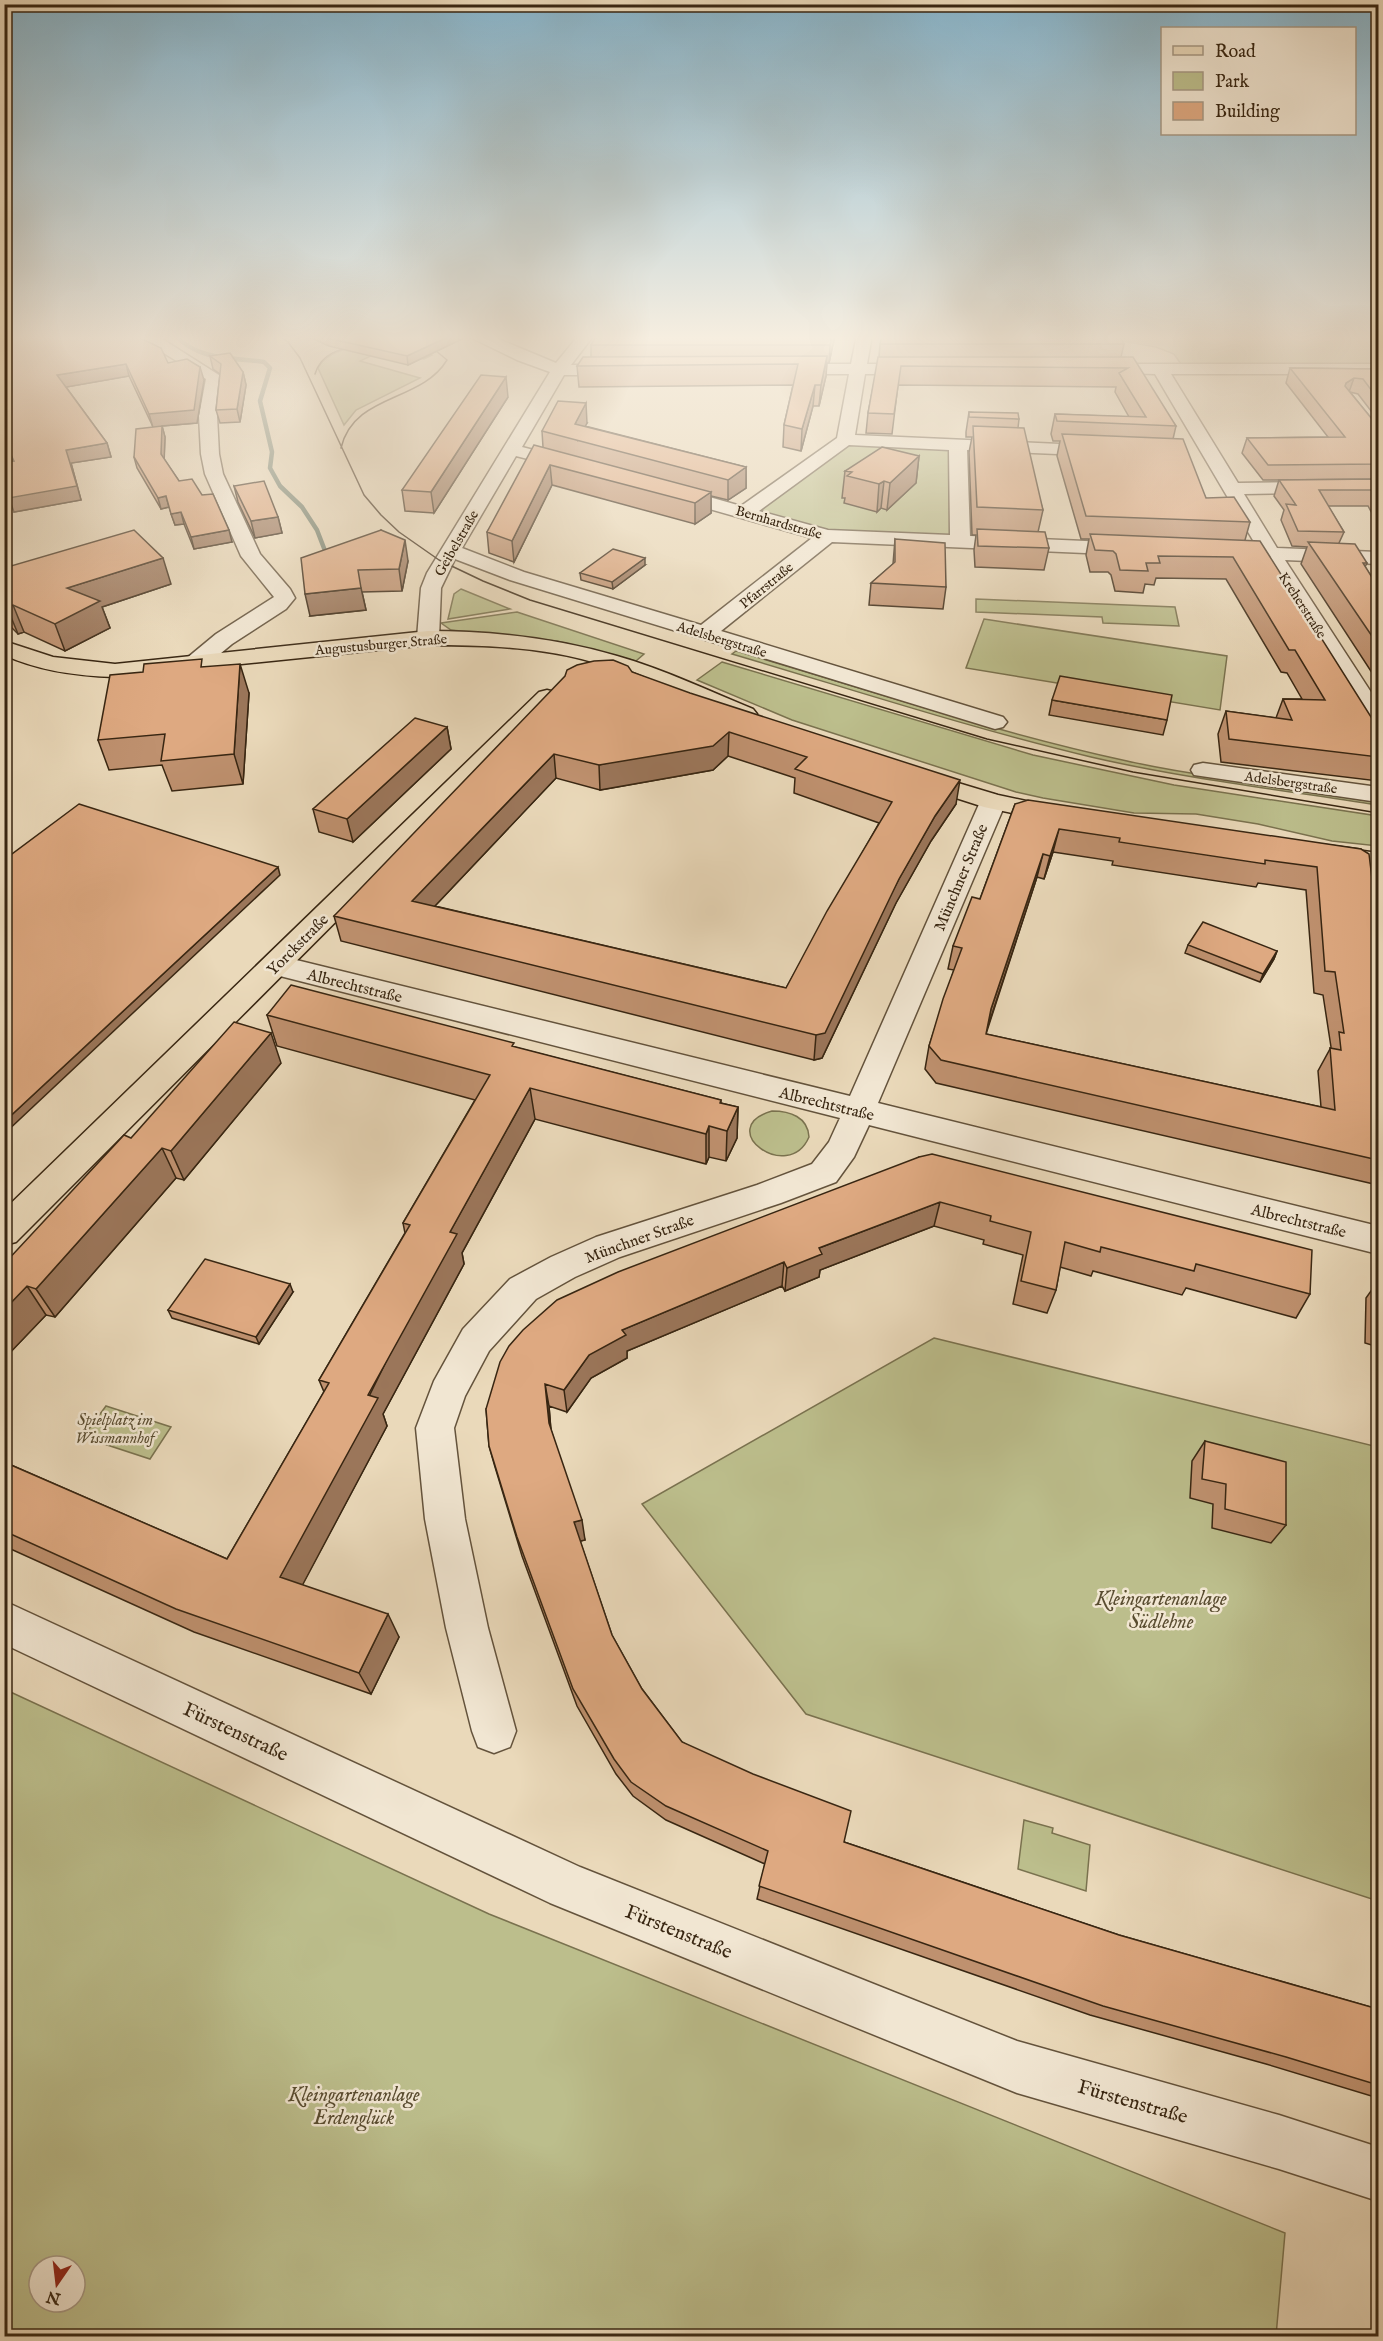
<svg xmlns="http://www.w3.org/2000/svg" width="1383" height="2341" font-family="'IM FELL English',serif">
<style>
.green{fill:#bcbe8c;stroke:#7a724f;stroke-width:1.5;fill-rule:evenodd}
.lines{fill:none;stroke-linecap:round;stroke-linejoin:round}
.stream-far1{stroke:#727f6d;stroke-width:4.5}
.stream{stroke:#727f6d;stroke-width:6}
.minor-casing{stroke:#64533c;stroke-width:3}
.major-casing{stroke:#382612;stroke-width:3}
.minor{fill:#f1e6d2;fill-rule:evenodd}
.major{fill:#ead9ba;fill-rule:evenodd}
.tram{stroke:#382612;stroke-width:1.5}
.wall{fill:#bf916f;stroke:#382612;stroke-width:1.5;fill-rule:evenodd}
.shaded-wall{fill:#9b765a;stroke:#382612;stroke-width:1.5}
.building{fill:#dea981;stroke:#382612;stroke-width:1.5;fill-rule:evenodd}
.labels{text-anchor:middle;stroke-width:5;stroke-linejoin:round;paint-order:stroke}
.far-street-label{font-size:14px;fill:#382612;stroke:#f1e6d2}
.street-label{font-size:16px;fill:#382612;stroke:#f1e6d2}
.park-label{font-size:16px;font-style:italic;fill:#594c30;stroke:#f1e6d2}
.near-park-label{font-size:20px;font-style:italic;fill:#594c30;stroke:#f1e6d2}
.near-street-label{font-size:20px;fill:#382612;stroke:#f1e6d2}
</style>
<rect width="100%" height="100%" fill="#ead9ba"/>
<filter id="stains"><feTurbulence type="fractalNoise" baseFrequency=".00333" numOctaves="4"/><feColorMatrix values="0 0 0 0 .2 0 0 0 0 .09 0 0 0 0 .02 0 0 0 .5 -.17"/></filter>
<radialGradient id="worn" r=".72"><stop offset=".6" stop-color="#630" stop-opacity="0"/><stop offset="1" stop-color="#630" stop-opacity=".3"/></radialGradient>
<path class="green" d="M1090,335H1378V367H1183L1174,354L1156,347Z
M352,347L417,349L432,355L424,359L383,350L360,361L420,378L356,410L344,425L318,368C325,355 338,351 352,347Z
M845,440L958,445L950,542L827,536L745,512Z
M461,589L510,609L448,619L454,594Z
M976,599L1175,607L1179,626L1103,623L1102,617L976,612Z
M517,612L644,654L636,661L557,641L451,630L441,623Z
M984,619L1227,656L1220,710L966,668Z
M736,651C866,689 994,732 1127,761C1208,779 1292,786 1375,796L1378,800V805C1283,790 1186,779 1091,757C970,728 851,689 732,654Z
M722,662L1033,755L1174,785L1378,816V846L1332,841L1258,824L1196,814L1134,813L1043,798L1016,792L792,720L697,680Z
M772,1111C790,1111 808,1117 809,1137C788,1185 713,1128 772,1111Z
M934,1338L1378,1447V1901L806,1714L642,1504Z
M106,1406L171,1427L150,1459L83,1437Z
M4,1689L489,1914L1285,2233L1276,2336H5ZM39,2266H75V2302H39Z
M1024,1820L1053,1828L1052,1833L1090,1845L1086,1891L1018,1869Z"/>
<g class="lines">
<path class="stream-far1" d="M176,335C195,360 235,358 264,362L270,368L260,401L272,452L270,468L280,486L302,507L317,530L327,556"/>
<path class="stream" d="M326,554L329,561"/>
<defs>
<path id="minor" d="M138,335H156L222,377L217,416L219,454L223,474L260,554L290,589L295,598L286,609L232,644L203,668L195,670L187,668L184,663L187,658L216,634L274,597L241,556L205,474L201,454L199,416L206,379L149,344Z
M470,335H489L556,363L579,335H594L571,365H624L632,370L624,375H564L522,447L577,461L580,465L577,469L571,470L516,456L462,548L524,572L701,625L812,538L660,495L658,491L660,487L667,485L741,506L837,438L849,374H780L772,369L780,364H851L857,335H872L867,364H921L929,369L921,374H865L855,435L1104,446L1110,447L1113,451L1110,455L1104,456L967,450L970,536L1131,543L1138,545L1141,549L1138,553L1131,555L832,542L721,631L1003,717L1007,722L1003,727L995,729L510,580L455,559L441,588L439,638L436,643L428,645L420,643L417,638L421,588L427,573L550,372L517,360L472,338ZM849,445L949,450L950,535L828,530L759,511Z
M1095,364H1378V374H1171L1238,483L1378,481V492L1244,494L1277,548L1378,552V564L1285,560L1378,703V727L1370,725L1366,720L1264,560L1218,556L1215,552L1218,548L1257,547L1155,374L1089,372L1087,369L1089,366Z
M1203,763L1378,787V802L1194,775L1191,770L1194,765Z
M993,794L1002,797L1006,802L878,1103L1378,1226V1254L869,1125L854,1157L836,1182L781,1203L620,1257L575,1277L536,1299L489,1351L465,1396L454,1428L465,1519L488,1628L516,1731L510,1747L494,1753L478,1747L472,1731L446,1628L425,1519L416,1428L434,1381L463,1329L510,1279L551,1257L596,1237L757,1185L812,1164L829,1142L840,1118L276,975L266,972L262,965L266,958L276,955L850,1096L980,802L984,797Z
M4,1601L580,1867L1017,2041L1279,2115L1378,2147V2201L1279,2169L1017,2093L550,1903L4,1644Z"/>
<path id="major" d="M428,631C492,631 556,638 617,656C663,669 709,691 753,709L757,714L753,719L745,721L737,719C693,701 649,682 605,666C549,647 486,645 428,645L115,677C77,676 39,671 4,655V641L53,657L115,664Z
M547,690L555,692L558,697L555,702L16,1242L4,1245V1210L539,692Z
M915,770L998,795L1068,810L1072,815L1068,820L1059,823L984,807L906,782L903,777L906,772Z
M1327,846L1378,853V869L1318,860L1314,854L1318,848Z"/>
</defs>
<use href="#minor" class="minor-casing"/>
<use href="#major" class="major-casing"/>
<use href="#minor" class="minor"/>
<use href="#major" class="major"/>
<path class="tram" d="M278,335L288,342L300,358L364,495L381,515L399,532L439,560L483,581L530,600L987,739L1133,772L1378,813
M315,374C321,353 340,349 359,345
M341,448C354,393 421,403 447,360L435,350L421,346"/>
</g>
<path class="wall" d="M4,335L168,363L204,380L197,423L162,426L165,437L164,459L179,481L202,495L232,542L194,549L184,524L175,525L169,507L161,509L137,468L134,457L153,427L129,376L66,387L107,443L111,457L71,463L81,500L14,512L13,461L4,442Z
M305,335H468V336L408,365L329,346Z
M703,335H835L829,363H827L826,376L819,406H813L801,451L783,447L784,425L793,385L579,387L577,366L591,357V345L702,338Z
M880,344H1124L1121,357L1176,426L1173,439L1206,498L1250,522L1245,540L1378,728V781L1221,762L1218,734L1226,711L1276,718L1283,699H1302L1287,673L1281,672L1226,579L1156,578L1154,585L1145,584L1143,593L1115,591L1111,575L1108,572H1090L1086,555L1089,539H1081L1057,456L1060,441H1053L1051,434L1055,414L1129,417L1115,392L1116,387L898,385L892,434L866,433L868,413L879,357Z
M210,356L243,372L246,385L240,422L220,423L216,410L220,374L213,369Z
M1290,368L1378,369V420L1358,394L1350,392L1376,424H1378V524L1368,506H1328L1344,532L1339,543L1367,563L1365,567L1378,587V682L1301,564L1307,547L1292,546L1281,520L1284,510L1274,496L1279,480L1378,479L1263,480L1242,453L1247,438L1328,437L1286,383Z
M508,397L434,513L405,511L402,490Z
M969,412L1019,419L1018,428L1043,510L1038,532L1049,548L1044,570L975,567L974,550L976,535H972L969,452L972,437H966V432Z
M587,423L585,426L746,467V488L728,500L711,496V513L695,524L552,485L514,562L489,553L487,532L543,447L542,431Z
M919,456L916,483L887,510L881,508L877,512L844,503L845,498H842L845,471Z
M234,486L278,517L282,533L255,538L238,502Z
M381,530L408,561L402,591L362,592L366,610L310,616Z
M895,539L946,587L943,609L869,605L871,583L893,564Z
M645,565L613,589L581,580L580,573Z
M4,568L171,584L102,607L110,628L65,651L24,632L18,634L4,620Z
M204,667L249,693L243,784L172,791L162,765L109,770L98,740Z
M632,672L956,804L931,841L896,903L822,1058L814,1060L341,941L334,916ZM728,756L795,778L794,793L879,823L786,988L435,906L556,778L600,790L713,770Z
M1052,700L1167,720L1163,735L1049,715Z
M447,727L451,749L353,842L319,832L313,809Z
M1015,804L1361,849L1378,929V1185L936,1083L925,1069L929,1046L954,970L948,969L953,946L980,899ZM1053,852L1113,861L1112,865L1256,887L1258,883L1306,890L1314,993L1323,995L1331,1047L1318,1071L1321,1107L986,1034L1037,877L1044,879Z
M1188,945L1277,951L1274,959L1260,982L1185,953Z
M267,1015L514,1047L721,1100V1103L738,1107L737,1138L726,1161L709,1157L706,1164L535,1119L462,1253L464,1264L383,1414L387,1426L302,1585L399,1637L371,1694L194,1632L4,1546V1462L227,1559L324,1392L319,1380L405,1233L403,1223L475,1100L277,1046Z
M281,1063L184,1180L176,1178L55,1317L46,1315L4,1359V1264L131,1138Z
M919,1157L1310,1294L1296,1318L1186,1288L1182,1295L1093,1271L1091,1276L1060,1267L1056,1290L1047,1313L1013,1304L1023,1255L983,1244L984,1240L934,1226L820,1270L819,1277L785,1291L782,1286L627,1351V1358L591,1378L567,1412L549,1406L551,1430L585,1540L580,1541L612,1635L642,1689L682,1742L844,1842L1119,1935L1378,2009V2098L1266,2064L1090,2015L757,1899L765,1864L666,1820L633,1796L616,1774L577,1706L522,1556L495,1467L489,1446L486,1409Z
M1378,1281V1347L1365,1343L1366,1298Z
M293,1292L259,1344L172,1318L168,1310Z
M1205,1441L1286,1525L1271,1543L1212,1528L1213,1504L1190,1498L1192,1461Z"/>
<path class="shaded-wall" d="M452,335H468V336L408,365L407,356Z
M832,335H835L829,363L830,345Z
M827,356L826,376L819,406L821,385Z
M126,364L129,376L61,388L57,375Z
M200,367L204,380L197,423L162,426L165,437L164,465L149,414Z
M243,372L246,385L240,422L237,409Z
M506,377L508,397L434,513L431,492Z
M1354,378L1349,392L1341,397L1346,383Z
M815,385L813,406L801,451L802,429Z
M586,403L587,423L578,440L575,424Z
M107,443L111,457L71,463L81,500L14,512L9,498L66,450Z
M919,456L916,483L887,510L890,483Z
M550,465L552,485L514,562L512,541Z
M746,467V488L728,500V480Z
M884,481L881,508L877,512L879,484Z
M711,492V513L695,524V503Z
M166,496L169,507L161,509L158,498Z
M181,512L184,524L175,525L171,514Z
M278,517L282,533L255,538L251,521Z
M229,530L232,542L194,549L191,537Z
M405,540L408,561L402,591L399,569Z
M163,558L171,584L102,607L110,628L65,651L55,624L67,588Z
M645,558V565L613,589L612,582Z
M361,588L366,610L310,616L305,594Z
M13,605L24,632L18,634L7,607Z
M240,664L249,693L243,784L234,754Z
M447,727L451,749L353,842L347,819Z
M729,732L728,756L713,770L600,790L599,765Z
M554,754L556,778L417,925L412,901Z
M960,780L956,804L931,841L896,903L822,1058L814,1060L816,1035L899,879L935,816Z
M1059,829L1053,852L1044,879L1050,856Z
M1043,854L1037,877L986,1032L991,1009Z
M278,867L280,875L4,1134V1122Z
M1277,951L1274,959L1260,982L1263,974Z
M271,1033L281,1063L184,1180L171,1151Z
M530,1088L535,1119L462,1253L464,1264L383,1414L387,1426L294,1601L280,1577L450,1232Z
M738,1107L737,1138L726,1161L727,1131Z
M709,1126V1157L706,1164V1134Z
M162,1148L176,1178L55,1317L36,1289Z
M940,1202L934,1226L820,1270L819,1277L785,1291L787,1268L819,1248Z
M784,1262L782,1286L627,1351V1358L591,1378L567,1412L564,1390L589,1355L622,1330Z
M290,1284L293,1292L259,1344L256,1337Z
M27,1286L46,1315L4,1359V1310Z
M545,1384L549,1406L552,1445L549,1423Z
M582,1520L585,1540L577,1542L574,1522Z
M388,1614L399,1637L371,1694L359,1673Z"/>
<path class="building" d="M4,335H134L161,348L168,363L187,359L200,367L194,410L149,414L126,364L57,375L107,443L66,450L77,486L9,498L4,479V462L14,461L4,440Z
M321,335H452L407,356L327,338Z
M703,335H832L830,345H591L595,338H702Z
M882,335H1119L1124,344H880Z
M230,353L243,372L237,409L216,410L221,364L210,356Z
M827,356L821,385H815L802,429L784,425L798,364L577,366L583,357Z
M878,357H1133L1176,426L1057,421L1055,414L1146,417L1119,373L1128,368L901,366L894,414L868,413Z
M1290,368L1378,369V399L1363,379L1354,378L1346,383L1345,386L1376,424H1378V464L1268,465L1247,438L1345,437Z
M481,375L506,377L431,492L402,490Z
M558,401L586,403L575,424L746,467L728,480L542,431Z
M969,412L1018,413L1019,419L969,417Z
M162,426L161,454L179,481L192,479L202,495L213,494L229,530L191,537L181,512L171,514L166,496L158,498L134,457L136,429Z
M973,426L1024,428L1043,510L977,507Z
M1062,434L1183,439L1206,498L1234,497L1250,522L1086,516Z
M534,445L711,492L695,503L550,465L512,541L487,532Z
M882,447L919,456L890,483L884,481L879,484L847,476L852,472L845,471Z
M1378,479V497L1374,490H1319L1344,532L1298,531L1286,504L1296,505L1279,480Z
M264,481L278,517L251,521L234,486Z
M977,529L1045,532L1049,548L978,546Z
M134,530L163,558L67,588L100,601L55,624L13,605L7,607L4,604V584L8,583L4,580V568Z
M381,530L405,540L399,569L358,570L361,588L305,594L301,558Z
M1090,534L1260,541L1378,728V757L1229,739L1226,711L1292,720L1283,699L1325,700L1295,650H1289L1233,557L1158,556L1160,563H1146L1148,571L1120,570L1116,554L1113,551L1095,550Z
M895,539L945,543L946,587L871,583L895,562Z
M1308,542L1355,544L1367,563H1363L1378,587V645Z
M613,549L645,558L612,582L580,573Z
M202,659L201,667L240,664L234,754L161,761L165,734L98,740L110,675L143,672L144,664Z
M613,660L628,666L632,672L690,693L960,780L935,816L899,879L825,1033L816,1035L334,916L565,676L567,670L577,665L594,661ZM729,732L807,757L795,769L892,802L827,911L786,988L412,901L554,754L599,765L713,746Z
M1060,676L1172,695L1167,720L1052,700Z
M415,718L447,727L347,819L313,809Z
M1028,800L1361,849L1369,854L1378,929V1160L941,1060L929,1046L943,999L962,948L953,946L972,897L980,899L1015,804ZM1059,829L1120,838L1119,842L1265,864V860L1317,867L1325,971L1335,972L1344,1033L1339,1032L1341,1050L1330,1048L1335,1110L986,1034L991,1009L1043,854L1050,856Z
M79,804L278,867L4,1122V860Z
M1203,922L1277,951L1263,974L1188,945Z
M291,985L514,1043L512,1046L721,1100L720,1103L738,1107L727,1131L709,1126L706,1134L530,1088L450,1232L457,1234L368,1395L378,1398L280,1577L388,1614L359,1673L176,1609L4,1531V1462L227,1559L329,1383L319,1380L410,1225L403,1223L490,1075L267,1015Z
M234,1022L271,1033L171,1151L162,1148L36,1289L27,1286L4,1310V1264L124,1135L131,1138Z
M932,1154L1312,1250L1310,1294L1196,1264L1194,1271L1101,1247L1100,1252L1065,1242L1056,1290L1021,1281L1031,1232L990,1221L991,1216L940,1202L819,1248L822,1254L787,1268L784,1262L622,1330L626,1335L589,1355L564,1390L545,1384L549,1423L582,1520L574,1522L612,1635L642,1689L682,1742L753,1774L851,1811L844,1842L1119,1935L1378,2009V2085L1286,2057L1103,2006L759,1886L768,1851L666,1806L631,1782L614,1759L573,1689L517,1537L489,1446L486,1409L500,1362L509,1346L523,1330L557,1300L618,1272L919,1157Z
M205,1259L290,1284L256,1337L168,1310Z
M1205,1441L1286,1462V1525L1225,1509L1226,1484L1202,1479Z"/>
<linearGradient id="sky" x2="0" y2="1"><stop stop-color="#88b7cf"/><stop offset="0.51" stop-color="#f6eee0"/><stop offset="1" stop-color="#f6eee0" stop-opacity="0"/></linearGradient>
<rect width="1383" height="663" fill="url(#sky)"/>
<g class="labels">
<g class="far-street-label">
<text transform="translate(779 522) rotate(16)" y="5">Bernhardstraße</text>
<text transform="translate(456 543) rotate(-60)" y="5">Geibelstraße</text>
<text transform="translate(766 585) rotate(-39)" y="5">Pfarrstraße</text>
<text transform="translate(1303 605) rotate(57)" y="5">Kreherstraße</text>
<text transform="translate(722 639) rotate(17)" y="5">Adelsbergstraße</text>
<text transform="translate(381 644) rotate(-5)" y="5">Augustusburger Straße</text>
<text transform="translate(1291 782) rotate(8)" y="5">Adelsbergstraße</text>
</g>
<g class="street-label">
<text transform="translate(960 877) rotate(-67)" y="6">Münchner Straße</text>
<text transform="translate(297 944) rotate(-45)" y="6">Yorckstraße</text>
<text transform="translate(355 985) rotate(14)" y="6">Albrechtstraße</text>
<text transform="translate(827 1103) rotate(14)" y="6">Albrechtstraße</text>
<text transform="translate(1299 1220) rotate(14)" y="6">Albrechtstraße</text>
<text transform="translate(639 1238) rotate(-20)" y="6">Münchner Straße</text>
</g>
<g class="park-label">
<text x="115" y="1425">Spielplatz im<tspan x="115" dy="18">Wissmannhof</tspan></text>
</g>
<g class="near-park-label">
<text x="1161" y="1605">Kleingartenanlage<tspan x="1161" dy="23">Südlehne</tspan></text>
<text x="354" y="2101">Kleingartenanlage<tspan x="354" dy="23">Erdenglück</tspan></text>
</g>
<g class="near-street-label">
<text transform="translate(236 1731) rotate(25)" y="7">Fürstenstraße</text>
<text transform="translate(679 1931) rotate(22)" y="7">Fürstenstraße</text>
<text transform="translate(1133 2101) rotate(16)" y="7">Fürstenstraße</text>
</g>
</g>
<rect width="1383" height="2341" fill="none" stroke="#ead9ba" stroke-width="24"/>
<rect x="6" y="6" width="1371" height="2329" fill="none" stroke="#382612" stroke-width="3"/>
<rect x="12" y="12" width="1359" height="2317" fill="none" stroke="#382612" stroke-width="1.5"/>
<rect x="1161" y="27" width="195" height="108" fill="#f1e6d2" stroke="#a79985" stroke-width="1.5"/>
<rect x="1173" y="46" width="30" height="9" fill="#ead9ba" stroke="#a79985" stroke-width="1.5"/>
<text x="1215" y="57" font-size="18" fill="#382612">Road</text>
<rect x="1173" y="72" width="30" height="18" fill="#bcbe8c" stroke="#a79985" stroke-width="1.5"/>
<text x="1215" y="87" font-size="18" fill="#382612">Park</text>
<rect x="1173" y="102" width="30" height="18" fill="#dea981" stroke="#a79985" stroke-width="1.5"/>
<text x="1215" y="117" font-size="18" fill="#382612">Building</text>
<g transform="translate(57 2284) rotate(194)"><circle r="28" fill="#f1e6d2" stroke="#a79985" stroke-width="1.5"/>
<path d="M0-4.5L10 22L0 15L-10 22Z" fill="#8f2418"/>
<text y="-9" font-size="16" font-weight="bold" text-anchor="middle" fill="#382612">N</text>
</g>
<rect width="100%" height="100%" filter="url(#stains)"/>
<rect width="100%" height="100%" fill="url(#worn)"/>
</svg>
